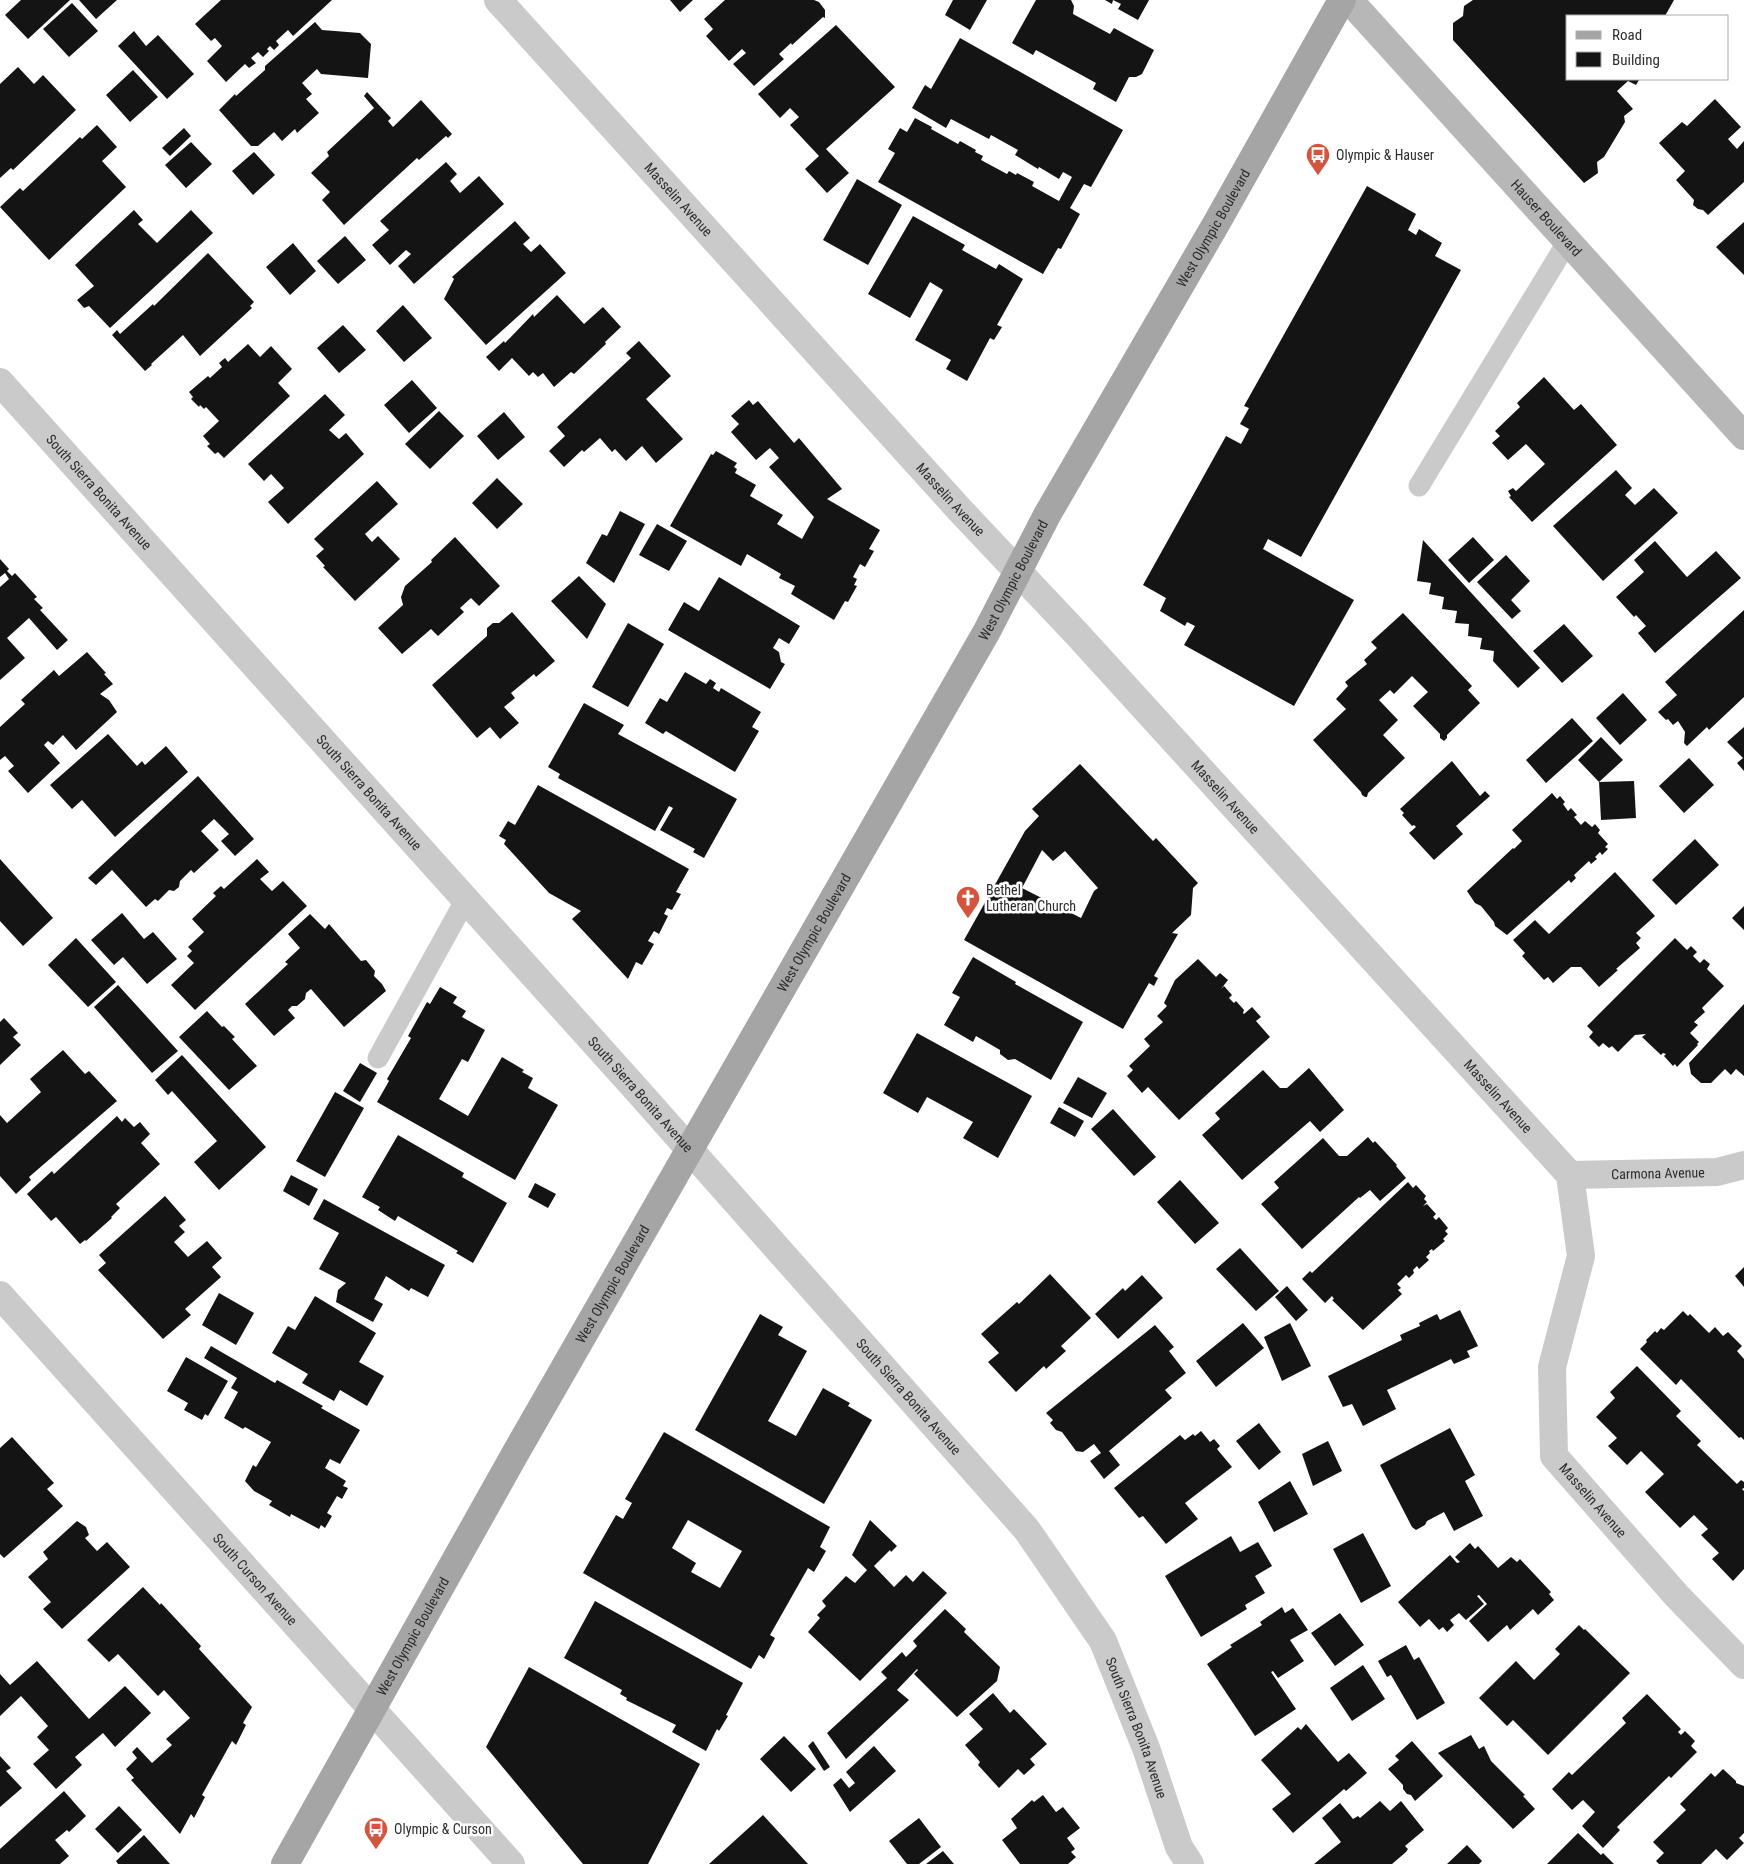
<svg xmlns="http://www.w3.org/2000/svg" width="1744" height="1864" font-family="'Roboto Condensed',sans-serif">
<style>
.building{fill:#141414;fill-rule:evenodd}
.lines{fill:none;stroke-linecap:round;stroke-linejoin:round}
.lane{stroke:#cacaca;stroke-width:21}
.street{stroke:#cacaca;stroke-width:28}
.secondary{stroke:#b7b7b7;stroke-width:28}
.primary{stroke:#a5a5a5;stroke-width:28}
.labels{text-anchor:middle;stroke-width:5;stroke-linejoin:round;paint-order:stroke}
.poi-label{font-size:14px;fill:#2d2d2d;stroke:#fff;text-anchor:start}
.street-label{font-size:14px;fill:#2d2d2d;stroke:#fff}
</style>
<rect width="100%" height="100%" fill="#fff"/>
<path class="building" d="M21,0H70L28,39L5,15Z
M79,0H117L96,19Z
M221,0H332L293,36L288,30L276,41L279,45L274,50L270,46L267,49L269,51L263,57L258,52L251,58L256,63L249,68L245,64L226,82L207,61L222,46L215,38L211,41L195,24Z
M670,0H693L680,12Z
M725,0H814L819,2L825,10V18L823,17L792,45L791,43L779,54L784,59L754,86L733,64L746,53L742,49L729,61L706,36L713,29L704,19Z
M953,0H987L970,30L945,15Z
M1036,0H1071L1074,6L1073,14L1110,34L1114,28L1154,50L1142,74L1136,77H1129L1116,102L1093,89L1096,83L1036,50L1033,55L1012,43Z
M1105,0H1149L1138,20L1118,9L1121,4L1113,0L1112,4Z
M1473,0H1674L1665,16H1568V79L1639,80L1636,85L1628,81L1617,91L1633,109L1624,116L1625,122L1604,157L1597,162L1598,173L1584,183L1453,40V23L1463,16L1464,6Z
M72,3L98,31L69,57L43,29Z
M315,22L322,30L360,33L371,44L368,78L321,74L317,69L302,83L312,94L306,99L319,113L297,133L295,129L282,141L274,132L258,146H251L219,110L235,94L236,96L265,70V66Z
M836,25L895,87L826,149L849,173L827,193L805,169L819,156L790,125L799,117L790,108L780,118L758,94Z
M134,31L146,46L158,35L194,74L167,99L118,46Z
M960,38L1123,130L1091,187L1084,184L1070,208L1080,214L1061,249L1058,248L1043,274L878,182L895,153L888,149L900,128L907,132L915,118L932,127L931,129L958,144L960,141L976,150L975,152L983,156L981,160L1007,174L1009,171L1016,175L1017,173L1034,182L1032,186L1059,201L1072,177L1063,172L1059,179L1039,167L1038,169L1015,155L1018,150L991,135L989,139L951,119L946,128L912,108L925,85L931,89Z
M18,67L34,84L43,75L76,110L13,170L11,168L0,178V84Z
M133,70L158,97L130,122L106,95Z
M367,92L391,118L388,121L393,127L421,100L452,134L448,138L446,136L419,160L417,158L344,225L322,200L330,192L311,173L329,156L327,152L374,108L364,96Z
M1715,99L1741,127L1728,139L1737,149L1744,141V182L1708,215L1703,210L1698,209L1693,205L1694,200L1676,180L1685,171L1659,143L1682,122L1687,126Z
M97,125L117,147L102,161L126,187L49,260L0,207L20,188L23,191L80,137L82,139Z
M184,128L191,136L170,156L162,148Z
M191,142L212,164L186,188L165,165Z
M254,152L275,175L253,195L232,171Z
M446,162L457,174L450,181L460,193L479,176L504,204L414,284L398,266L411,254L406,250L390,265L372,245L389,230L380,221Z
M857,179L902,205L868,265L823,240Z
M1367,186L1416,214L1408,230L1416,235L1419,229L1442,243L1435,256L1461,270L1301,557L1268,539L1263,549L1354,600L1294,706L1184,645L1195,626L1187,622L1185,626L1160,611L1166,598L1143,585L1226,436L1241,444L1249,429L1240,424L1249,408L1244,406Z
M134,210L143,220L138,224L157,243L191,210L213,233L110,328L89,306L84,308L77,300L94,286L75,265Z
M913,216L965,245L962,250L996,269L999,264L1023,279L997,325L1002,327L994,340L990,338L967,381L946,369L951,360L915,340L943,290L930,282L910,318L868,294Z
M515,221L530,238L523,244L531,252L540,244L566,273L486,345L444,299L454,279L452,277Z
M1744,222V275L1716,247Z
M345,236L366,260L338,284L317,261Z
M293,243L316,271L290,295L266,267Z
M208,253L254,302L250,306L252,308L200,356L183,335L151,364L152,365L145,371L112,335L117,330L120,334L153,304L154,306Z
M557,295L584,324L603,307L621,327L605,342L606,344L574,374L571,372L554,387L543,373L538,377L533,372L529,376L512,358L499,371L486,357L504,341L505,343L533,314L534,317Z
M403,305L432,338L404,362L376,331Z
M343,325L366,350L339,373L317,348Z
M639,341L671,376L646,399L683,439L656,463L642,446L626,461L615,449L612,452L600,438L584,452L582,450L564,467L549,451L565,436L557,427L631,358L626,353Z
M248,344L260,357L271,346L292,369L278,383L290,396L224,458L218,452L215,454L207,446L210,444L203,436L219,421L206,407L204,409L200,405L199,407L191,399L193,397L189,392L208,376L210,378L222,367L219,363L225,358L228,362Z
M1544,377L1574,410L1581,404L1617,445L1532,522L1509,497L1511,496L1508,491L1513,488L1516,491L1545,464L1526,444L1508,460L1492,443L1500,436L1495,431L1520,407L1517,403Z
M412,380L437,408L409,433L384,405Z
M325,394L345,415L329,430L339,439L346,433L364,454L288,524L268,502L284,488L271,474L264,481L248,464Z
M749,400L753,405L758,401L794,443L799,438L842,489L827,499L880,530L869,549L874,551L865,567L860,564L853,577L857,579L854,585L857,586L848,602L845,601L834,620L791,594L795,586L779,578L781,574L747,554L741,566L670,526L711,454L713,455L716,451L737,463L734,467L737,469L735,473L756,485L750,496L783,515L777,524L802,539L814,517L769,467L779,458L770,448L756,460L731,432L739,424L731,416Z
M439,411L464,436L430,469L405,444Z
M504,412L525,437L498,460L477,436Z
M1616,470L1632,488L1625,495L1635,505L1654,488L1678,513L1603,581L1553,526Z
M497,478L523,504L497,529L472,503Z
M377,481L398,504L365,534L372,542L378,536L400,559L355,601L323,567L325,566L316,556L324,549L314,539Z
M620,511L645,524L614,583L586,563L602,534L607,536Z
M657,524L687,541L669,571L639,555Z
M455,537L500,586L479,606L471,598L460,608L464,612L438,636L431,629L402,654L378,628L403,605L401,597L405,586L432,562L431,560Z
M1473,537L1494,560L1469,583L1448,560Z
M1423,540L1540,668L1518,688L1493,661L1494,651L1480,649L1482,638L1468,636L1469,624L1455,623L1457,611L1442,609L1444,597L1429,594L1431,583L1417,581Z
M1655,541L1687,577L1716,551L1741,578L1655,653L1638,633L1646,626L1636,615L1634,617L1616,597L1644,572L1634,560Z
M1506,555L1530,581L1511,600L1521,611L1512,619L1477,582Z
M0,559L9,569L7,571L12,576L15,573L37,597L34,599L43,608L40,610L68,640L57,650L29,618L7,638L25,658L0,680V587L9,579L5,573L0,577Z
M579,576L606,604L587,639L551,601Z
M719,577L800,626L789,644L779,638L773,648L779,652L781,662L785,664L770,689L668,630L684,602L699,611Z
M1744,610V697L1709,730L1707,727L1687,746L1684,743L1685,732L1678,721L1673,725L1668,719L1666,720L1658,712L1677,695L1665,682Z
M512,612L555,661L536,677L534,674L511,693L515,698L504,707L519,723L500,739L490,727L477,738L432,685L487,636V628L493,623H499Z
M1403,613L1472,686L1468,690L1480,703L1447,735V738L1444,741L1440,738V734L1413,706L1428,692L1412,676L1394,694L1390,690L1379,700L1398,720L1383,735L1405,758L1368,793L1367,797H1365L1362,795L1361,792L1313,740L1346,709L1336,699L1348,686L1345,682L1367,664L1364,660L1377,648L1371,642Z
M628,623L664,644L628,707L592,687Z
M1564,624L1593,656L1562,683L1533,651Z
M87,652L106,673L104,674L113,684L100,694L109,700L117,712L76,750L63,735L53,745L48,741L44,745L60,763L28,793L8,771L14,766L5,756L0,760V727L25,704L21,700L54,670L59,676Z
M685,672L706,684L710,679L716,683L713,688L719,692L721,688L761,712L752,727L759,731L735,772L666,731L663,734L645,723L660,698L667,702Z
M1623,693L1647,720L1620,745L1596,718Z
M584,703L624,725L618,734L737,799L704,858L693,852L695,849L660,830L673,808L669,806L655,831L558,778L560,774L548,767Z
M1572,718L1593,741L1546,783L1526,760Z
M1744,727V771L1737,763L1743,758L1727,742Z
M108,734L137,766L142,761L145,765L166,746L188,772L115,837L82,800L72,809L50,785Z
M1601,737L1623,760L1599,782L1578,760Z
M1689,758L1714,785L1684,813L1659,786Z
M1452,761L1480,796L1485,791L1490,796L1456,826L1463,834L1434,860L1409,833L1416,827L1414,825L1412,826L1402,815L1404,813L1400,809Z
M1080,764L1153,841L1156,838L1198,883L1193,888L1191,915L1172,933L1178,934L1154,976L1158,978L1154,986L1149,983L1123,1029L964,940L1025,831L1039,816L1032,809ZM1042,850L1053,861L1065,851L1098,888L1094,891L1081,918L1022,888Z
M198,776L254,839L235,856L221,841L229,834L214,819L201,831L219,850L194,873L191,870L180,881L179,887L174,891L169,890L158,901L155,899L146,907L112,870L96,885L88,878Z
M1634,781L1636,818L1601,820L1599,782Z
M538,785L689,869L676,892L681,894L672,910L667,908L664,914L668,916L659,934L654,931L648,941L654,944L642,965L636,962L628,979L572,919L581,911L549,893L504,844L506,840L499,836L508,821L515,825Z
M1552,793L1557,799L1560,796L1565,802L1563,804L1568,811L1571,808L1577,815L1574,817L1581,825L1585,821L1592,827L1595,824L1600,830L1598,833L1608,844L1605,847L1608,849L1602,855L1600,852L1595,857L1597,859L1591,864L1589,861L1574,875L1576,878L1571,883L1569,880L1507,935L1495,926L1494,922L1481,906L1475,903L1467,891L1513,848L1514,849L1522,841L1512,830Z
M1695,839L1719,865L1676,905L1652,880Z
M0,859L53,918L23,946L0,921Z
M257,859L269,872L260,879L272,891L283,881L307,906L195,1010L171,985L194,963L187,956L192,951L188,947L204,932L192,919L216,896L213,893L221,886L224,889Z
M1615,872L1655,916L1636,933L1641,938L1636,943L1640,948L1616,969L1618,970L1599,987L1581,967H1571L1553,983L1548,977L1544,980L1522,956L1525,953L1513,940L1535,920L1549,934Z
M1744,906V930L1732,918Z
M122,913L144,939L153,932L177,959L147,984L123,957L114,965L91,940Z
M310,914L325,929L329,924L361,961L366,960L375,971L374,976L382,984L386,991L344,1027L311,989L306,993L305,999L297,1006H292L288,1010L295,1018L274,1036L245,1004L288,964L285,962L300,948L288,934Z
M76,938L116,982L88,1007L48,965Z
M1675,938L1687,950L1691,946L1697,952L1693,956L1700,963L1704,959L1710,964L1707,969L1724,986L1702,1008L1705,1012L1694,1022L1698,1025L1690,1033L1699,1042L1697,1044L1698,1045L1677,1067L1675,1064L1673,1066L1664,1056L1666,1054L1663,1053L1661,1055L1642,1037L1646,1034L1635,1035L1618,1052L1612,1046L1609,1048L1603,1043L1599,1047L1589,1037L1593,1032L1587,1026Z
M973,957L1016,982L1015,984L1083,1022L1051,1080L1015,1059L1008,1060L1000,1054V1050L976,1036L973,1042L944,1025L960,997L952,993Z
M1198,959L1216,977L1220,973L1228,980L1221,989L1224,986L1232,995L1229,998L1234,1003L1236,1001L1244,1010L1243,1013L1244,1014L1252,1007L1261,1017L1256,1021L1270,1037L1179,1120L1148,1087L1142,1093L1127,1076L1133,1070L1129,1066L1150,1046L1144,1039L1163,1022L1157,1016L1167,1006L1164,1003L1175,980Z
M118,985L178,1051L152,1073L94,1007Z
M440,987L457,997L453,1003L466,1011L462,1017L485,1030L468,1062L462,1059L439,1099L468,1116L502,1057L524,1070L522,1072L533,1078L528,1088L558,1105L515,1180L377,1102L389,1081L387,1079L411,1038L408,1036L427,1002L430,1004Z
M1744,1004V1076L1736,1069L1731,1075L1725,1069L1711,1083H1701L1691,1074L1689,1063Z
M207,1011L222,1027L224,1026L235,1037L232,1039L257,1066L229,1090L179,1037Z
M4,1018L18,1033L13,1037L21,1045L0,1065V1022Z
M917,1033L1032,1096L998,1158L963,1138L973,1122L927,1097L918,1113L883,1093Z
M63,1050L85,1074L89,1071L117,1101L29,1177L31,1180L16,1194L0,1176V1115L7,1123L41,1092L30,1079Z
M182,1055L266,1147L219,1190L194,1162L217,1141L172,1091L168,1095L155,1080Z
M360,1063L377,1073L360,1102L343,1091Z
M1309,1068L1344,1110L1320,1132L1310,1121L1242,1180L1202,1135L1220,1119L1215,1113L1263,1070L1280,1088H1287Z
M1078,1077L1107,1093L1092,1118L1063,1103Z
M335,1092L364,1108L325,1177L296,1161Z
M1059,1107L1084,1121L1075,1137L1050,1123Z
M1113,1109L1156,1157L1134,1176L1091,1129Z
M117,1116L122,1122L125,1118L134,1127L140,1122L150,1134L141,1143L160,1164L116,1204L120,1208L111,1217L112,1218L86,1241L85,1240L80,1244L56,1217L51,1221L27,1194L52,1171L54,1174Z
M398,1135L464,1173L462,1177L507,1203L473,1263L456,1253L458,1251L398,1216L395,1221L378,1210L380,1207L362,1197Z
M1368,1137L1373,1143L1375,1141L1397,1165L1396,1166L1406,1178L1380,1201L1370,1190L1360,1198L1359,1197L1302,1249L1261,1204L1279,1188L1274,1182L1323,1138L1339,1156H1347Z
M291,1175L318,1189L309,1206L283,1191Z
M1180,1180L1219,1223L1195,1244L1157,1202Z
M1408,1182L1413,1188L1416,1185L1426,1196L1424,1199L1427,1202L1423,1206L1427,1204L1436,1214L1433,1217L1436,1220L1439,1217L1448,1228L1445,1231L1448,1234L1443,1239L1445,1241L1433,1251L1432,1249L1429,1251L1430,1253L1426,1257L1429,1260L1419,1269L1417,1266L1413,1270L1414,1273L1409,1278L1406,1275L1397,1284L1401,1288L1398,1290L1402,1294L1363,1330L1332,1300L1334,1299L1332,1296L1325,1303L1302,1279L1310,1271L1312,1273Z
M535,1183L556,1194L548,1208L528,1197Z
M165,1196L186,1220L179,1226L185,1232L174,1242L188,1257L207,1241L222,1258L212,1267L221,1277L185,1309L191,1315L163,1339L98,1270L106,1263L99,1255Z
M324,1199L445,1265L428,1297L411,1288L409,1291L386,1276L374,1299L383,1304L373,1322L336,1302L338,1290L346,1283L319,1269L339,1233L313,1219Z
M1240,1248L1279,1291L1256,1311L1216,1269Z
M1744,1267V1287L1735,1276Z
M1050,1274L1091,1318L1061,1346L1066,1351L1046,1369L1044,1366L1016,1392L988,1362L999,1353L981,1334L1017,1302L1019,1304Z
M1142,1275L1163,1298L1118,1339L1095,1314L1123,1288L1125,1291Z
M1287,1286L1308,1310L1296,1321L1275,1297Z
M219,1293L254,1313L236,1345L202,1325Z
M315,1296L376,1333L359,1362L384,1376L367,1406L340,1390L334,1401L302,1383L308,1374L272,1353L288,1326L295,1330Z
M1460,1310L1478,1346L1467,1351L1470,1357L1454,1364L1451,1359L1387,1390L1396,1409L1363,1426L1352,1404L1343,1407L1328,1376L1402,1340L1400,1335L1420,1326L1419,1323L1437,1314L1440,1320Z
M1683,1311L1688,1316L1690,1314L1709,1333L1715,1327L1723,1336L1728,1332L1742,1346L1737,1351L1744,1359V1440L1741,1437L1739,1438L1681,1379L1676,1385L1640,1349L1647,1342L1646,1340L1655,1331L1657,1333L1661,1328L1664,1330Z
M760,1314L783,1327L778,1335L807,1351L768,1421L796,1436L823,1388L850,1403L848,1406L872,1420L824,1504L695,1430Z
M1243,1323L1264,1348L1216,1387L1196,1361Z
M1290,1323L1311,1366L1282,1381L1264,1337Z
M1155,1325L1174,1347L1169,1351L1186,1373L1165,1390L1172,1398L1109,1451L1120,1465L1104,1479L1090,1461L1101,1453L1094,1444L1083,1452L1076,1451L1062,1432L1056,1430L1050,1423L1053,1420L1046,1413Z
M211,1346L275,1383L277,1380L323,1406L321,1408L360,1430L340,1464L330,1459L325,1468L346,1481L343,1486L348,1488L342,1499L337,1496L327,1513L332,1516L325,1528L321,1525L319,1529L291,1514L290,1517L269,1505L272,1501L254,1491L245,1481L253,1465L256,1467L271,1442L245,1427L243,1429L224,1418L238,1392L231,1388L237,1378L204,1358Z
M186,1357L228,1381L208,1416L205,1414L202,1420L184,1410L188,1403L167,1391Z
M1637,1366L1681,1411L1676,1416L1701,1441L1697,1445L1737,1484L1741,1480L1744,1482V1488L1742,1489L1744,1491V1569L1733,1581L1712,1559L1719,1553L1701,1535L1708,1529L1694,1515L1680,1528L1645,1492L1664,1474L1641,1451L1627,1465L1608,1446L1617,1438L1596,1417L1615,1398L1610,1392Z
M1259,1423L1281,1452L1259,1470L1236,1441Z
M1450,1428L1475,1475L1465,1481L1483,1516L1454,1531L1444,1512L1427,1521L1425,1525L1416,1530L1412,1527L1380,1465Z
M1201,1431L1210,1442L1214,1439L1220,1446L1217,1449L1232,1467L1185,1503L1198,1519L1166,1544L1143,1516L1139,1518L1114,1488L1180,1435L1185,1440L1193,1434L1195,1436Z
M664,1432L830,1527L820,1547L826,1551L814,1572L808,1568L770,1635L775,1638L764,1659L759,1655L751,1669L583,1573L616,1515L623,1519L632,1503L625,1499ZM688,1520L742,1551L720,1588L691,1572L696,1563L672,1548Z
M12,1437L54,1483L47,1489L63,1506L4,1558L0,1554V1448Z
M1328,1441L1342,1471L1313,1486L1302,1454Z
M1290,1481L1308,1514L1274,1532L1258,1502Z
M870,1520L897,1546L891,1552L890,1550L874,1566L894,1587L906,1575L913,1582L923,1571L947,1593L860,1681L808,1632L820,1618L817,1615L826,1606L822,1601L846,1576L855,1583L867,1570L852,1555Z
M77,1521L86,1527L89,1535L85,1538L97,1551L107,1542L130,1567L62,1629L43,1609L51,1602L28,1577L48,1559L43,1552Z
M1363,1533L1391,1586L1361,1603L1333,1549Z
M1231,1536L1240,1552L1258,1542L1272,1566L1255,1576L1265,1593L1245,1605L1247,1609L1201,1637L1165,1576Z
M1470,1543L1475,1549L1478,1546L1498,1568L1511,1557L1517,1562L1520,1559L1551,1592L1549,1594L1554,1600L1538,1615L1533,1609L1510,1630L1507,1625L1488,1642L1469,1621L1487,1604L1479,1595L1477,1596L1484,1604L1466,1620L1459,1613L1450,1620L1454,1625L1447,1632L1443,1627L1439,1630L1429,1619L1420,1627L1398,1602L1450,1555L1457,1563L1460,1562L1455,1557Z
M143,1587L160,1605L161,1603L201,1646L199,1649L252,1707L243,1723L246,1725L236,1745L232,1741L202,1795L205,1797L194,1818L191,1814L180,1834L131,1780L134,1778L126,1769L137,1758L132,1752L137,1747L152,1763L172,1745L166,1739L190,1718L164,1690L158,1696L118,1654L109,1662L87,1640Z
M595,1601L743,1683L726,1715L728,1716L719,1731L717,1729L706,1751L672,1732L676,1725L626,1700L627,1698L620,1694L622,1690L564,1658Z
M1282,1607L1285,1613L1293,1608L1308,1630L1290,1640L1304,1661L1278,1678L1273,1671L1271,1672L1296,1709L1255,1736L1207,1664L1232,1647L1230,1645L1262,1625L1260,1622Z
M945,1609L966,1629L964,1632L1000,1667L997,1681L957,1717L914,1674L918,1670L917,1669L897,1690L909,1700L846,1759L827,1733L887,1678L881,1672L902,1652L906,1657L917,1646L913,1641Z
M1340,1613L1364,1645L1335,1666L1311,1633Z
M1579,1625L1584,1630L1585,1629L1630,1673L1548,1755L1513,1720L1507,1726L1479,1698L1516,1661L1534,1680L1560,1654L1555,1649Z
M1406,1645L1414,1660L1419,1657L1445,1703L1417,1720L1391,1675L1387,1677L1378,1661Z
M37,1661L89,1719L125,1686L151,1713L115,1747L103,1733L75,1757L82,1765L56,1789L33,1764L49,1750L37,1737L48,1726L21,1696L0,1716V1674L10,1685Z
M1363,1665L1385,1699L1352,1721L1330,1688Z
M529,1667L700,1764L648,1864H583L486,1747Z
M993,1693L1010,1713L1014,1709L1047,1744L1030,1759L1035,1765L1024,1775L1018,1769L999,1788L978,1765L980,1762L965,1745L983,1729L969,1714Z
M1647,1694L1681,1729L1678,1732L1681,1735L1685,1731L1695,1741L1691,1746L1697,1752L1671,1778L1669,1776L1617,1827L1620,1830L1603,1848L1582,1826L1595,1812L1583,1800L1572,1810L1552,1789L1569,1772L1572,1775L1626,1723L1622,1718Z
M1306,1724L1338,1762L1349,1753L1367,1773L1346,1791L1344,1789L1293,1833L1272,1809L1291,1794L1261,1760L1298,1727L1301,1730Z
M1471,1735L1479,1749L1484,1746L1491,1761L1525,1795L1523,1796L1535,1809L1513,1829L1438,1753Z
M784,1736L816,1769L791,1792L760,1759Z
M813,1741L830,1767L824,1771L808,1746Z
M1412,1741L1443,1776L1415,1801L1411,1795L1407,1794L1403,1789V1785L1388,1769L1399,1760L1395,1756Z
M874,1746L896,1771L850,1812L833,1785L841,1778L849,1788L855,1783L846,1772Z
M0,1756L11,1768L6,1771L22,1788L0,1807Z
M1723,1769L1736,1781V1783L1744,1786V1833L1739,1838L1744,1843L1727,1860L1716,1849L1701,1864H1659L1656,1861L1664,1853L1653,1842L1686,1810L1680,1804L1711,1773L1715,1777Z
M64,1791L86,1816L69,1832L67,1830L55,1840L69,1856L60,1864H0V1849Z
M1043,1795L1056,1812L1063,1807L1080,1828L1067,1838L1075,1849L1071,1852L1076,1857L1068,1864H1020L1002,1840L1017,1828L1011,1819L1032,1800L1034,1802Z
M1380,1801L1390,1811L1401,1801L1424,1830L1405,1846L1408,1849L1406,1852L1392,1864H1314L1341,1842L1322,1818L1340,1803L1353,1819L1358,1816L1360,1818Z
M119,1806L142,1830L118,1853L95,1829Z
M763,1815L808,1864H709Z
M919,1818L941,1847L919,1864H907L889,1841Z
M1578,1833L1601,1855L1603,1853L1614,1864H1547Z
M144,1835L170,1864H118L116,1861Z
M1467,1845L1482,1861L1479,1864H1447Z
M943,1851L954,1864H926Z"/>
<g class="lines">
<path class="lane" d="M1419,486L1568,241
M378,1058L466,899"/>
<g class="street">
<path id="s1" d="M498,0L958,508L1077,634L1570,1175L1581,1256L1552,1367L1554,1456L1677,1596L1744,1665"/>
<path id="s2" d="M0,382L636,1089L1027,1530L1103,1641L1146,1748L1179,1847L1190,1864"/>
<path id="s3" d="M1570,1175L1717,1172L1744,1165"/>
<path id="s4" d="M0,1295L511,1864"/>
</g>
<path class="secondary" id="s5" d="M1349,0L1744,436"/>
<path class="primary" id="s6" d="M285,1864L515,1454L987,631L1047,515L1216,224L1342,0"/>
</g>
<defs>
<symbol id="bus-pin" viewBox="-11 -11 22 30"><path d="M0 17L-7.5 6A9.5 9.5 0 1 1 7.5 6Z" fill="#d35540" stroke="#fff"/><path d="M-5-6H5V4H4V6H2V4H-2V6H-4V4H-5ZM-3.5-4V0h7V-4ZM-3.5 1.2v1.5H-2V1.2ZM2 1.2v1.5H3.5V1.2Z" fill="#fff"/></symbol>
<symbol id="church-pin" viewBox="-11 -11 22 30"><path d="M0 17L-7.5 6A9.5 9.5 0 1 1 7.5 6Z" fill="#d35540" stroke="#fff"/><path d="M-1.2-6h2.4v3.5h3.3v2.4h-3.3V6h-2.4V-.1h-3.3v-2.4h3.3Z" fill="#fff"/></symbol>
</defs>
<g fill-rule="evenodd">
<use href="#bus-pin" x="1304" y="141" width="28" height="38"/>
<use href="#church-pin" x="954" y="884" width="28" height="38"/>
<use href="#bus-pin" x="362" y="1815" width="28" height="38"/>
</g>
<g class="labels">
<g class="poi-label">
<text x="1336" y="160">Olympic &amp; Hauser</text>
<text x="986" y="895">Bethel<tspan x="986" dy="16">Lutheran Church</tspan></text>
<text x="394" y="1834">Olympic &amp; Curson</text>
</g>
<g class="street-label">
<text dy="5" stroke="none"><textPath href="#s1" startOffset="269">Masselin Avenue</textPath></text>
<text dy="5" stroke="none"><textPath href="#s5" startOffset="294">Hauser Boulevard</textPath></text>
<text dy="5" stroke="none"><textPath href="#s6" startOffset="1881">West Olympic Boulevard</textPath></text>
<text dy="5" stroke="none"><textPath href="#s2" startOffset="148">South Sierra Bonita Avenue</textPath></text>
<text dy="5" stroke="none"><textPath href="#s1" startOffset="674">Masselin Avenue</textPath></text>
<text dy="5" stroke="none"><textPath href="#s6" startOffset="1476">West Olympic Boulevard</textPath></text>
<text dy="5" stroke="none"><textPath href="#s2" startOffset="552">South Sierra Bonita Avenue</textPath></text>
<text dy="5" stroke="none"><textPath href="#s1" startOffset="1079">Masselin Avenue</textPath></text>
<text dy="5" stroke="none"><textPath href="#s6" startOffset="1071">West Olympic Boulevard</textPath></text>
<text dy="5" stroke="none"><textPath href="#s2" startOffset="958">South Sierra Bonita Avenue</textPath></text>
<text dy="5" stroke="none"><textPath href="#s1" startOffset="1484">Masselin Avenue</textPath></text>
<text dy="5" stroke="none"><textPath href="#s3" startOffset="88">Carmona Avenue</textPath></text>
<text dy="5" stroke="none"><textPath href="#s6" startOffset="666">West Olympic Boulevard</textPath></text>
<text dy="5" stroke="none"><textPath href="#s2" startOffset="1362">South Sierra Bonita Avenue</textPath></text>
<text dy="5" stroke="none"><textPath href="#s1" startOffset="1935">Masselin Avenue</textPath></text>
<text dy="5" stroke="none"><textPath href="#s4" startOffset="382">South Curson Avenue</textPath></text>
<text dy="5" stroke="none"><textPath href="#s6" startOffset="261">West Olympic Boulevard</textPath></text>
<text dy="5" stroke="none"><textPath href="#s2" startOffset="1768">South Sierra Bonita Avenue</textPath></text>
</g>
</g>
<rect x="1566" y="15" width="162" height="65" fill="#ffffff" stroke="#ababab"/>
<rect x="1576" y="31" width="25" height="8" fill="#a5a5a5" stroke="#ababab"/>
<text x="1612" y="40" font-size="15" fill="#2d2d2d">Road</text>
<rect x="1576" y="52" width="25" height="15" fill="#141414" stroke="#ababab"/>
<text x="1612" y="65" font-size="15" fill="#2d2d2d">Building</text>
</svg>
